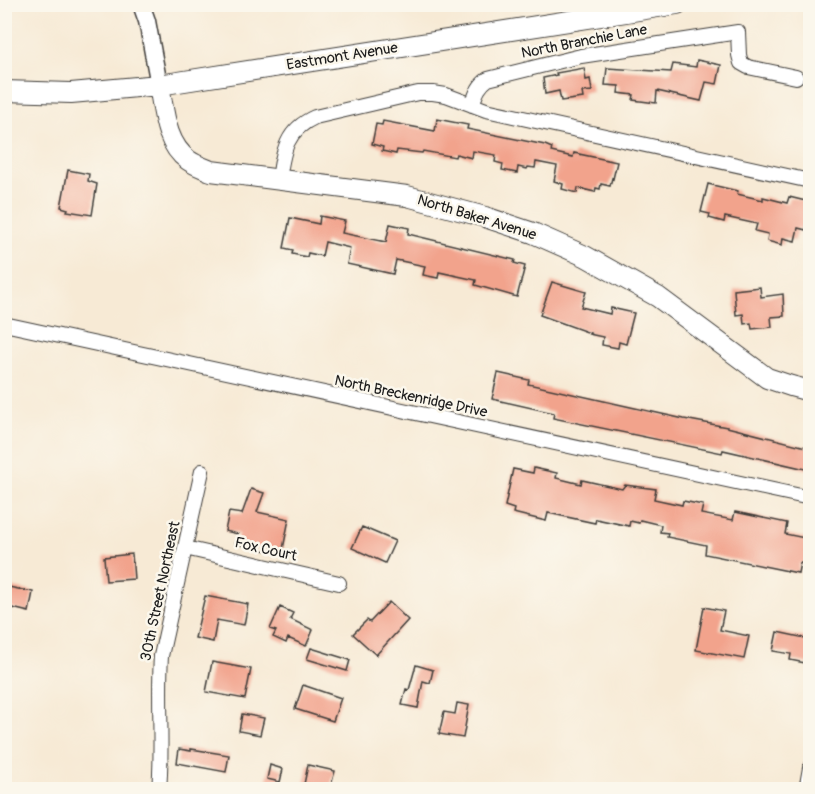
<svg xmlns="http://www.w3.org/2000/svg" width="815" height="794" font-family="Pangolin,sans-serif">
<style>
.building{fill:#f2a38c}
.lines{fill:none;stroke-linecap:round;stroke-linejoin:round}
.minor-casing{stroke:#3d3b38;stroke-width:16}
.tertiary-casing{stroke:#3d3b38;stroke-width:19}
.secondary-casing{stroke:#3d3b38;stroke-width:22}
.minor{stroke:#fff;stroke-width:14}
.tertiary{stroke:#fff;stroke-width:16}
.secondary{stroke:#fff;stroke-width:20}
.labels{text-anchor:middle;stroke-width:5;stroke-linejoin:round;paint-order:stroke}
.street-label{font-size:15px;fill:#1c1c1c;stroke:#fbf7ec}
</style>
<rect width="100%" height="100%" fill="#fbf7ec"/>
<filter id="ink" filterUnits="userSpaceOnUse"><feTurbulence type="fractalNoise" baseFrequency=".0167" numOctaves="2"/><feDisplacementMap in="SourceGraphic" scale="12" xChannelSelector="R" yChannelSelector="G"/><feConvolveMatrix kernelMatrix="1 2 1 2 8 2 1 2 1" color-interpolation-filters="sRGB"/></filter>
<filter id="wash" filterUnits="userSpaceOnUse"><feTurbulence type="fractalNoise" baseFrequency=".008" numOctaves="4" result="noise"/><feDisplacementMap in="SourceGraphic" scale="24" xChannelSelector="R" yChannelSelector="G"/><feGaussianBlur stdDeviation="1.35" result="paint"/><feColorMatrix in="noise" values="0 0 0 0 0 0 0 0 0 0 0 0 0 0 0 0 0 1.4 0 .05"/><feComposite in="paint" operator="in"/></filter>
<g filter="url(#wash)">
<rect width="100%" height="100%" fill="#f7ead5"/>
<g id="blocks">
<path class="building" d="M697,60L721,65L717,84L706,82L701,101L657,91L656,103L633,100L634,95L618,93L619,86L605,85L607,68L671,72L673,64L696,67Z
M584,68L586,80L590,79L592,91L582,92L583,98L561,101L559,91L545,94L543,78L557,75L556,73Z
M437,119L468,125L467,129L545,145L552,148L551,152L573,157L574,153L617,162L613,179L612,178L610,186L601,184L600,189L596,188L595,192L578,188L577,193L562,189L563,184L554,181L557,166L536,162L535,168L528,167L527,169L518,167L517,173L502,170L503,164L495,162L496,155L473,151L472,158L456,154L455,157L423,151L422,153L397,150L396,154L382,151L383,147L372,144L376,124L382,125L383,121L435,131Z
M68,170L89,174L88,181L97,184L92,215L67,211L68,209L61,207Z
M708,184L738,191L737,194L763,200V197L787,203L789,197L810,202V212L806,230L798,228L795,241L783,238L782,245L767,241L768,234L755,231L757,224L725,217L724,222L709,218L710,214L701,212Z
M320,216L345,221L342,233L386,242L390,224L409,228L408,234L515,260L514,263L525,266L517,297L475,285L476,280L439,272L438,278L423,275L425,266L396,260L393,274L347,264L350,248L325,242L322,256L308,253L307,257L292,254L293,250L284,248L290,218L319,224Z
M552,282L586,292L581,307L610,314L611,308L634,313L626,344L619,342L618,348L602,345L603,337L589,334L590,333L540,315Z
M760,287L761,297L783,294L784,316L771,317L772,327L752,329L751,323L744,324L743,314L736,315L734,290Z
M498,373L529,380L528,384L684,419L727,427L810,448V470L723,450L722,453L553,418L554,413L492,399Z
M534,468L557,473L556,478L581,484L582,480L622,489L625,485L656,489L654,499L682,505L683,501L703,505L701,514L733,520L735,512L787,523L785,534L810,539V565L800,563L798,573L705,554L706,545L667,537L668,533L660,532L661,525L640,520L639,523L630,521L629,526L596,519L595,523L548,513L546,521L513,513L514,509L505,506L513,469L533,473Z
M251,489L264,493L257,512L289,519L282,554L235,544L238,534L225,531L229,512L242,514Z
M362,527L395,541L385,563L352,548Z
M132,554L134,579L106,581L104,557Z
M4,586L33,592L29,612L4,606Z
M205,596L248,604L244,625L217,620L213,642L195,638Z
M389,602L408,620L376,655L353,634L367,620L370,622Z
M280,607L293,613L290,619L313,630L306,646L288,638L286,643L273,637L276,631L270,629Z
M704,607L724,611L720,630L749,636L744,659L696,650Z
M777,632L810,639V664L790,660L791,654L773,651Z
M311,648L350,660L347,671L307,659Z
M212,662L251,669L245,699L206,692Z
M416,665L433,670L430,683L423,681L418,708L402,705L406,689L409,690Z
M303,685L341,698L333,721L295,709Z
M457,703L469,705L463,738L439,734L444,712L455,714Z
M242,714L264,718L260,735L239,731Z
M179,749L191,751V749L229,755L226,772L177,763Z
M270,765L283,769L280,782L267,779Z
M308,765L335,771L330,789H303Z"/>
</g>
</g>
<g filter="url(#ink)">
<use href="#blocks" fill-opacity="0" stroke="#3d3b38" stroke-width="1.5"/>
<g class="lines">
<defs>
<path id="minor" d="M472,105C476,94 478,86 488,79L581,56L738,32L739,55L741,63L748,67L796,77
M279,180C283,151 286,130 315,117L418,93H433L446,95L486,110L810,181
M4,324L810,498
M185,548L339,583
M159,790C163,745 158,701 161,656L202,471
M806,790L810,768"/>
<path id="tertiary" d="M141,4L147,21L159,85"/>
<path id="secondary" d="M159,85C164,111 165,143 188,160C195,165 204,168 211,171L407,196L485,217L533,233L585,256L658,297L767,378L791,386L810,391
M4,91L71,93L159,85L677,4"/>
</defs>
<use href="#minor" class="minor-casing"/>
<use href="#tertiary" class="tertiary-casing"/>
<use href="#secondary" class="secondary-casing"/>
<use href="#minor" class="minor"/>
<use href="#tertiary" class="tertiary"/>
<use href="#secondary" class="secondary"/>
</g>
</g>
<g class="labels">
<g class="street-label">
<text transform="translate(584 41) rotate(-11)" y="5">North Branchie Lane</text>
<text transform="translate(342 56) rotate(-9)" y="5">Eastmont Avenue</text>
<text transform="translate(477 217) rotate(17)" y="5">North Baker Avenue</text>
<text transform="translate(411 396) rotate(12)" y="5">North Breckenridge Drive</text>
<text transform="translate(266 549) rotate(13)" y="5">Fox Court</text>
<text transform="translate(160 591) rotate(-78)" y="5">30th Street Northeast</text>
</g>
</g>
<rect width="815" height="794" fill="none" stroke="#fbf7ec" stroke-width="24"/>
</svg>
